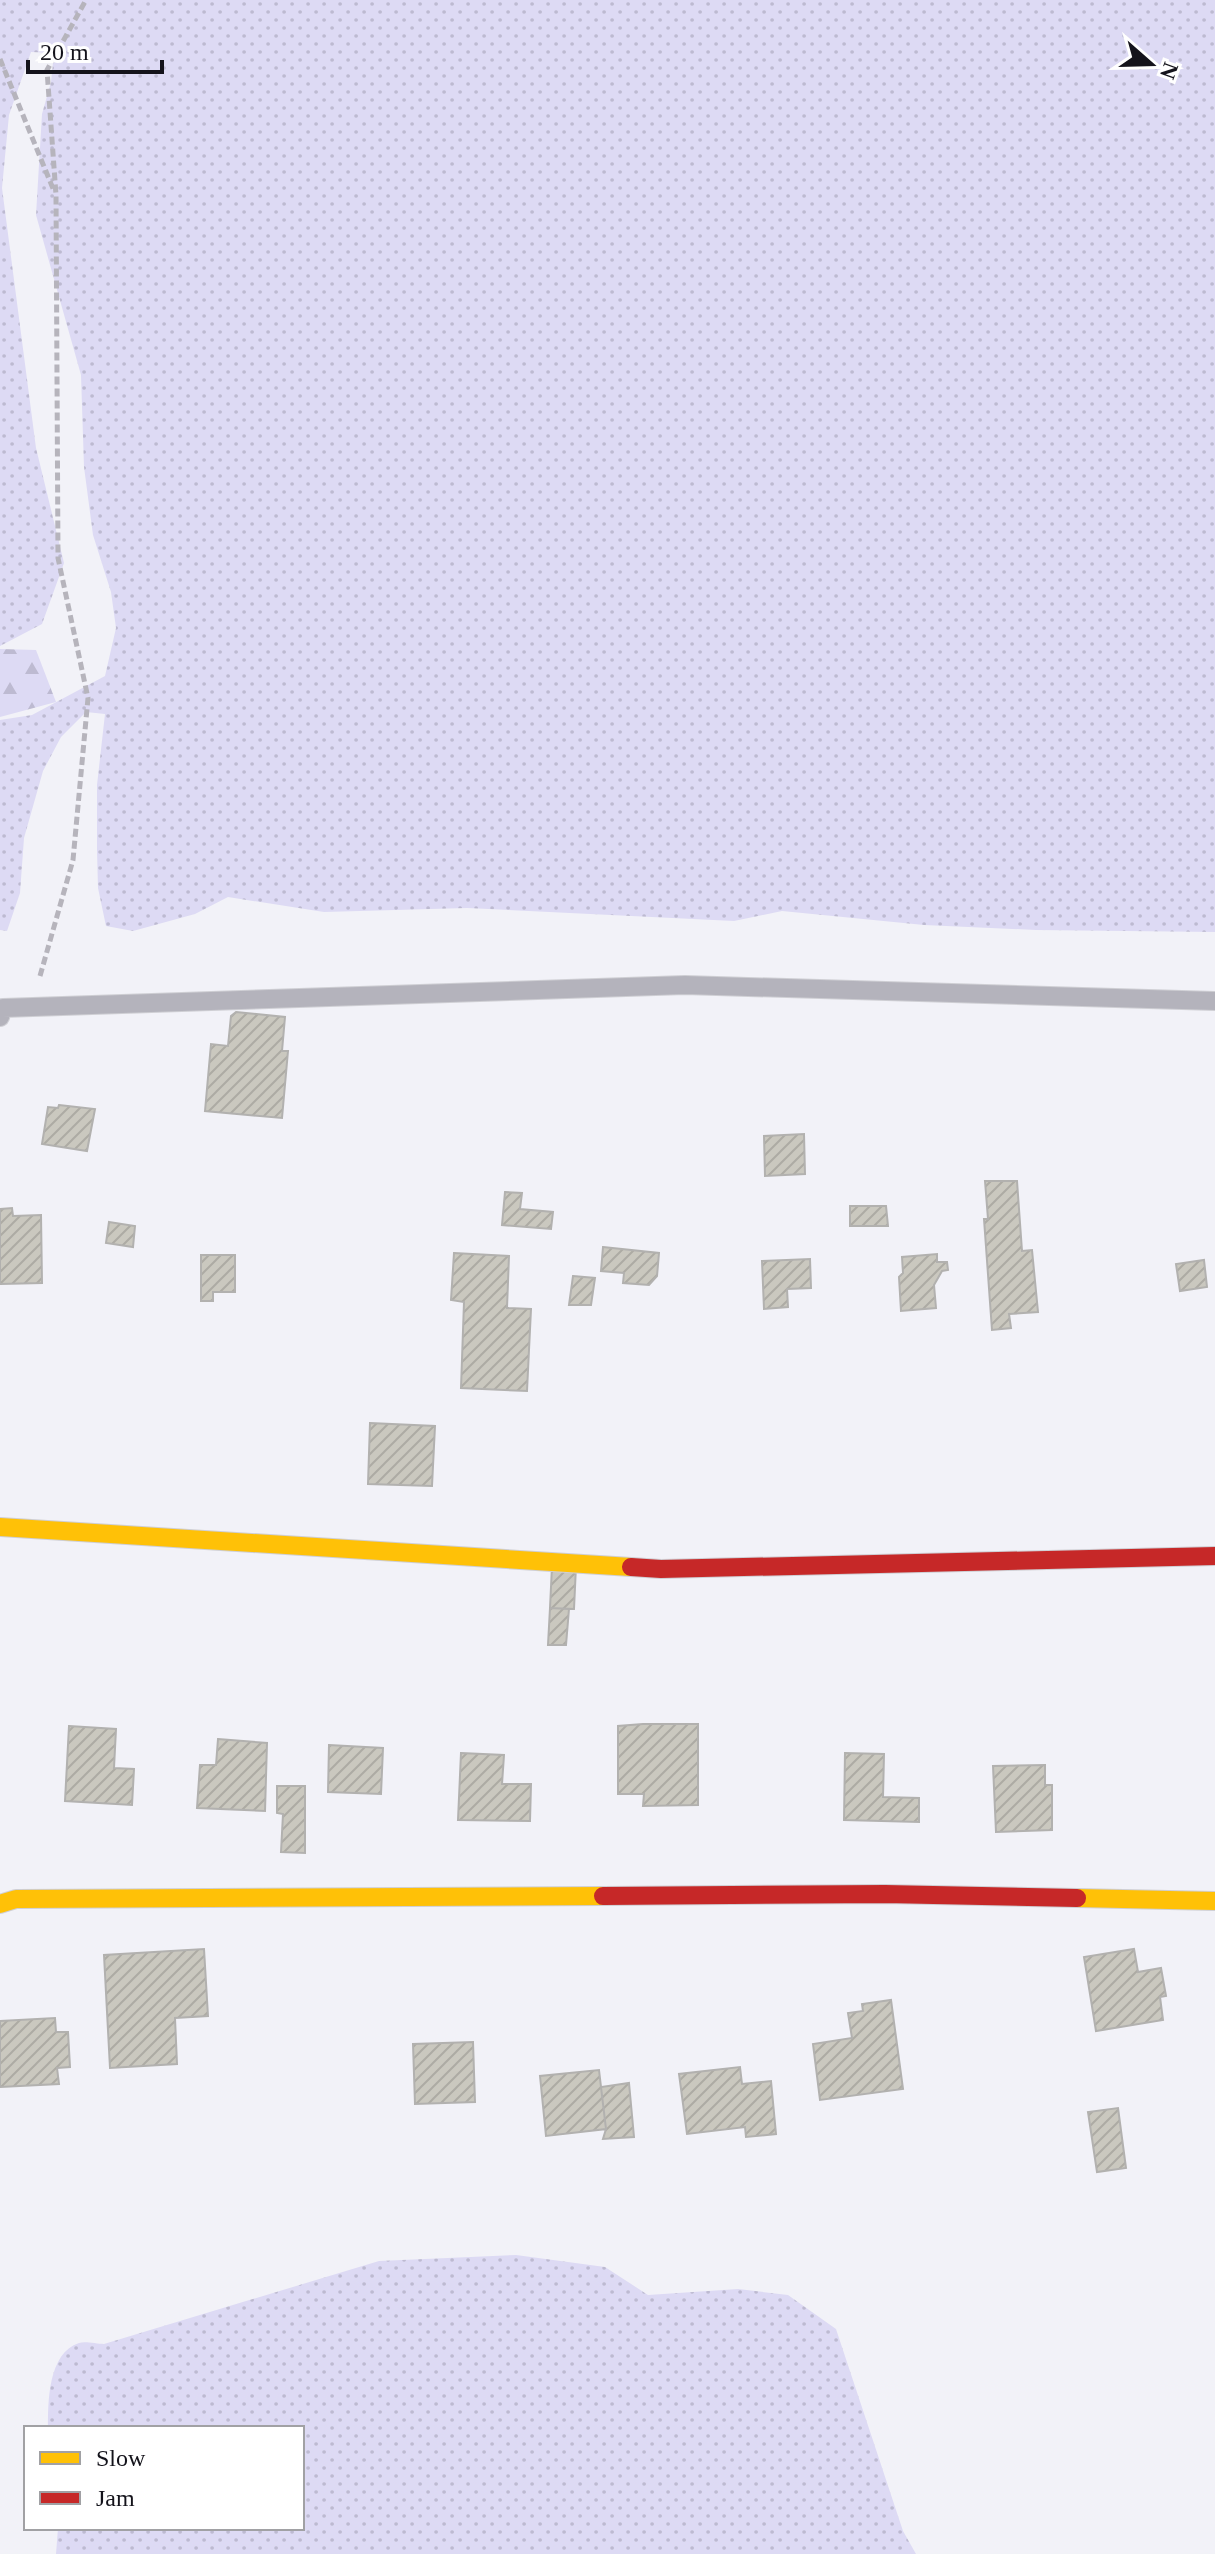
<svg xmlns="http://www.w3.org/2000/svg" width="1215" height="2554" font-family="'Times New Roman',serif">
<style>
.grass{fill:url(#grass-dots)}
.forest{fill:url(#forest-firs)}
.building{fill:url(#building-hatch);stroke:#b2b1af;stroke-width:2}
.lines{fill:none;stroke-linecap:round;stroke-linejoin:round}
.lane-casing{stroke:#cfcfd4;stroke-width:20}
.slow-casing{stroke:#cfcfd4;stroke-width:20}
.jam-casing{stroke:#cfcfd4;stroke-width:20}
.path{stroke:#b6b4bc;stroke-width:5;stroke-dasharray:8 4;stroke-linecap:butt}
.lane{stroke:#b4b3bc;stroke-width:18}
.slow{stroke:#ffc107;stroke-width:18}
.jam{stroke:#c62828;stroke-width:18}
</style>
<defs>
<pattern id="grass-dots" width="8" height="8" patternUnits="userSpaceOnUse" patternTransform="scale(2)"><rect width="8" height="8" fill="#dddaf4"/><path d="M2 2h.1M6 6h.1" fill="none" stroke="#bdbad1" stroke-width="1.8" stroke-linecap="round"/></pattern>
<pattern id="forest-firs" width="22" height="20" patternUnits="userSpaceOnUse" patternTransform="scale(2)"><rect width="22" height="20" fill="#dddaf4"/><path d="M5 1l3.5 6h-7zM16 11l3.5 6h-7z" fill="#bdbad1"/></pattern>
<pattern id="building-hatch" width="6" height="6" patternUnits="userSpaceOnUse" patternTransform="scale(2)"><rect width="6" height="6" fill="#cac8bf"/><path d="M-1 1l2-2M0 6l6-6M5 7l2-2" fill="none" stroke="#adaba4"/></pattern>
</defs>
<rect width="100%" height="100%" fill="#f2f2f8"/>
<path class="grass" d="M0,0H1215V932L1036,930L924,925L782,911L734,921L467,908L324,912L228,897L195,914L133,931L106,926L98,888L97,850V785L105,714L86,712L61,737L43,771L24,838L20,893L7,931L0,930V720L32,715L105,676L116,628L111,592L93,535L84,467L81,375L36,215L42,114L51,82L54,53L31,52L9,115L2,188L36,448L64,563L42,624L0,646Z
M516,2255L605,2267L648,2295L738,2289L788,2295L836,2329L903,2531L916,2554H56L58,2528H302V2428H48C48,2402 48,2353 79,2343C85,2341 97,2344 104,2344L379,2261Z"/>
<path class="forest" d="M0,649L36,650L56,702L0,717Z"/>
<path class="building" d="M236,1012L285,1017L282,1051H288L282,1118L205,1111L211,1044L228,1046L231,1016Z
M59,1105L95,1109L87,1151L42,1144L48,1107L58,1108Z
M804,1134L805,1174L765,1176L764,1136Z
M985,1181H1017L1022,1251L1032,1250L1038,1312L1009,1314L1011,1328L992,1330L984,1219H988Z
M505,1192L522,1193L520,1209L553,1212L551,1229L502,1225Z
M850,1206H886L888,1226H850Z
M12,1208L13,1216L41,1215L42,1283L0,1284V1209Z
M109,1222L135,1226L133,1247L106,1243Z
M603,1247L659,1253L657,1276L649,1285L623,1283L624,1273L601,1271Z
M454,1253L509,1256L507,1308L531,1309L527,1391L461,1388L464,1302L451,1300Z
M937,1254V1262H947L948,1270L942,1271L934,1285L936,1308L901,1311L899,1277L903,1273L902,1257Z
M201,1255H235V1292H213V1301H201Z
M810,1259L811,1288L787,1289L788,1307L764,1309L762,1261Z
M1204,1260L1207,1287L1180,1291L1176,1264Z
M573,1276L595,1278L591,1305H569Z
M370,1423L435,1426L432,1486L368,1484Z
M552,1566H576L574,1609L550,1608Z
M550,1608L569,1609L566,1645H548Z
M643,1724H698V1805L643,1806L644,1794H618V1726Z
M69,1726L116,1729L114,1768L134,1769L132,1805L65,1801Z
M218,1739L267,1743L265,1811L197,1808L200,1765H216Z
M329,1745L383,1748L381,1794L328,1792Z
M461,1753L504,1755L502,1784H531L530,1821L458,1820Z
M845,1753L884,1754L883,1797L919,1798V1822L844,1820Z
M1045,1765V1785H1052V1830L996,1832L993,1766Z
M277,1786H305V1853L281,1852L283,1814L277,1813Z
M204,1949L208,2016L175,2018L177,2064L110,2068L104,1955Z
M1134,1949L1138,1972L1161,1968L1166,1996L1160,1997L1163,2020L1096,2031L1084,1957Z
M891,2000L903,2089L820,2100L813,2044L852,2038L848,2013L863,2011L862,2004Z
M55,2018L56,2032H68L70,2067L57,2068L59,2084L0,2087V2021Z
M473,2042L475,2102L415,2104L413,2044Z
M740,2067L742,2084L771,2081L776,2134L746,2137L745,2127L687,2134L679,2074Z
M599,2070L606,2129L546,2136L540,2076Z
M629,2083L634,2137L603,2139L606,2129L601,2087Z
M1118,2108L1126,2168L1097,2172L1088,2112Z"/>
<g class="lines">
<defs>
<path id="lane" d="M0,1017L3,1008L685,985L1215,1001"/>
<path id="slow" d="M0,1527L631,1567
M1077,1898L1215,1901
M0,1904L16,1899L603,1896"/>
<path id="jam" d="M631,1567L661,1569L1215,1556
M603,1896L885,1894L1077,1898"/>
</defs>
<use href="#lane" class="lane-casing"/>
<use href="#slow" class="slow-casing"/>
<use href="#jam" class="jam-casing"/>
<path class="path" d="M0,59L54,191
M40,976L73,860L88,698L58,558L56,195L47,70L86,0"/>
<use href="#lane" class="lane"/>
<use href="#slow" class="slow"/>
<use href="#jam" class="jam"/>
</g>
<rect x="24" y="2426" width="280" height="104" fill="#ffffff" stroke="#a1a1a4" stroke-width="2"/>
<rect x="40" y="2452" width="40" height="12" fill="#ffc107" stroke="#a1a1a4" stroke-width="2"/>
<text x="96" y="2466" font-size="24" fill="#14131b">Slow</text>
<rect x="40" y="2492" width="40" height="12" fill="#c62828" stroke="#a1a1a4" stroke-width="2"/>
<text x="96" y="2506" font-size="24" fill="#14131b">Jam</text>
<g transform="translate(1151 64) rotate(110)" stroke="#ffffff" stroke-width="6" paint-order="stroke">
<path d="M0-6L14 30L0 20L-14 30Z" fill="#14131b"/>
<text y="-12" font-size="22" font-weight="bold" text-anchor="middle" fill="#14131b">N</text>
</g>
<path d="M28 60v12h134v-12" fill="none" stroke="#14131b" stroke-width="4"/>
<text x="40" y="60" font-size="24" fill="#14131b" stroke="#ffffff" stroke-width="6" paint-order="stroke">20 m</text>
</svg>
